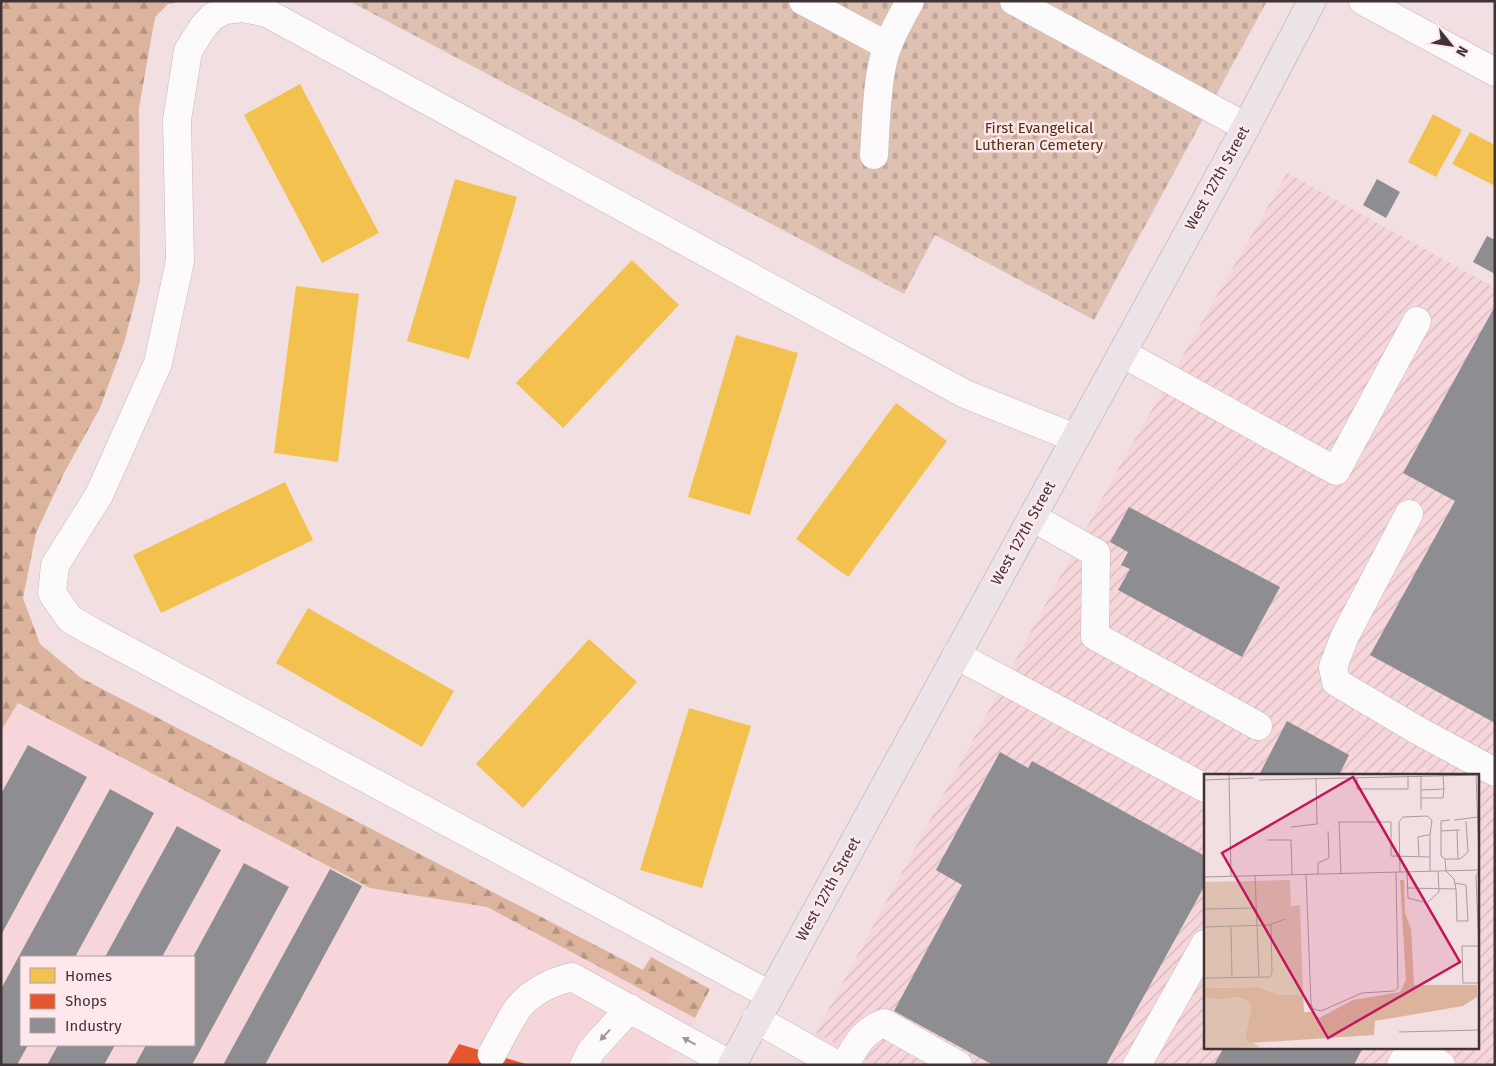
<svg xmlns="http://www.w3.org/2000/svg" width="1496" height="1066" font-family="'Fira Sans',sans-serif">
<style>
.built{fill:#f6d6db;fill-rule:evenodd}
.industrial{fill:url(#industrial-furrows);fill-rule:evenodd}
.forest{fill:url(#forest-firs)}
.cemetery{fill:url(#cemetery-stones)}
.homes{fill:#f2c14e}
.shops{fill:#e4572e}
.industry{fill:#8d8d92}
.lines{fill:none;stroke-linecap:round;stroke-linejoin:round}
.minor-casing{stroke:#c5b7b9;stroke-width:29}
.major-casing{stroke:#b4a2a9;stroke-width:29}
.minor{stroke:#fdfafb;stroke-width:28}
.major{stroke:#ebe3e7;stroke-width:28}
.oneway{fill:#9e9698}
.labels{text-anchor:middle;stroke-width:5;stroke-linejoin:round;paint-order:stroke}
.park-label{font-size:15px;fill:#56300c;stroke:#fee8ec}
.street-label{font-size:15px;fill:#403335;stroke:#fee8ec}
.inset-road{fill:none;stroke:#ab9a9d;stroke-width:1}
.view{fill:#c2185b;fill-opacity:0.15;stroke:#c2185b;stroke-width:2.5}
.inset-edge{fill:none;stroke:#403335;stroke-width:2.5}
</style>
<defs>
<pattern id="industrial-furrows" width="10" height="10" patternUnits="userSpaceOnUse" patternTransform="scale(1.25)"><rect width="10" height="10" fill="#f6d6db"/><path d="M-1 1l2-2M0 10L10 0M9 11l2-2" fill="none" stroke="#d4b8bd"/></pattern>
<pattern id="forest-firs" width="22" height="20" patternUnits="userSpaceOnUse" patternTransform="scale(1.25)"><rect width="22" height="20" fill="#dcb49d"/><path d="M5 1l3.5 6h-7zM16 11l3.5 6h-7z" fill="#b49381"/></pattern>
<pattern id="cemetery-stones" width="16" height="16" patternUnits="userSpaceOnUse" patternTransform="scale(1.25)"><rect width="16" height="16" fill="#dfc1b2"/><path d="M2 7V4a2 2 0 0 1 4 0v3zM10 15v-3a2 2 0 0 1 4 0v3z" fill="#c0a69a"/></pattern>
</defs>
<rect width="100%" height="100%" fill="#f2dfe2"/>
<path class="built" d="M17,703L370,888L487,907L695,1018L668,1065H1V731ZM21,957H194V1045H21Z
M816,1033L876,1065H798Z"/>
<path class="industrial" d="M1287,173L1495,288V1065H876L816,1033L1114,476ZM1205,775H1477V1047H1205Z"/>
<path class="forest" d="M1,1H186L168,4L155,17L139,108L140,282L124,343L100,408L64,473L36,533L23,598L40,644L81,678L643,970L651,957L710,989L695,1018L487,907L370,888L18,703L1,731Z"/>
<path class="cemetery" d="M349,1H1267L1094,320L935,235L904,294Z"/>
<path class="homes" d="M300,84L379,233L322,263L244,115Z
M1433,114L1462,130L1436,177L1408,162Z
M1470,132L1495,145V186L1452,164Z
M455,179L517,197L469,359L407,341Z
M632,260L679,305L563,428L516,383Z
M296,286L359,294L338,462L274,453Z
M736,335L798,353L750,515L688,497Z
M896,403L947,441L848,577L796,539Z
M285,482L313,540L161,613L133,555Z
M308,608L454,691L422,747L276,663Z
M589,639L637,682L523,808L476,764Z
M689,708L751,726L702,888L640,870Z"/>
<path class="shops" d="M459,1044L526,1064V1065H447Z"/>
<path class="industry" d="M1377,179L1400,192L1386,218L1363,205Z
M1487,236L1495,240V274L1473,262Z
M1495,306V723L1370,655L1455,501L1403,473Z
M1129,507L1280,587L1242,657L1118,590L1130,569L1121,565L1128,552L1110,542Z
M1287,721L1349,755L1339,775H1259Z
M28,745L87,777L1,935V794Z
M1000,752L1028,768L1032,761L1205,856V885L1106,1065H993L894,1011L962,885L936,870Z
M110,789L154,813L75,957H21V1045H28L17,1065H1V989Z
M177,826L221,850L162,957H105Z
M244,863L289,887L192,1065H135L146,1045H194L193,957Z
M330,869L362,886L265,1065H223Z
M58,1045H115L104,1065H47Z
M1224,1047H1363L1354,1065H1214Z"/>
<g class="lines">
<defs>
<path id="minor" d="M803,1L888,46
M1014,1L1246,127
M1363,1L1495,72
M874,155C876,125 876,95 882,66C886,43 899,22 910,1
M1122,353L1336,471L1417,321
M1409,514L1344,638L1333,667L1336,682L1417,730L1495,772
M1032,517L1096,553L1095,636L1258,726
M956,655L1205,788
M770,995L91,631L70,619L52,593L55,565L99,495L158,363L180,261L177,120L188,51L203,27L212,17L225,10L243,8L267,13L965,394L1075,438
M756,1019L837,1065
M492,1054C500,1040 510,1019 519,1007C532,991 554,981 572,977L731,1065
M584,1065L591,1051L630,1008
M845,1065C855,1046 863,1031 884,1023L958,1065
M1137,1065L1205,944
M1401,1065L1411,1048L1441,1065"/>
<path id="major" d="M732,1065L1246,127L1312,1"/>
</defs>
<use href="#minor" class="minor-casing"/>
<use href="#major" class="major-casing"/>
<use href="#minor" class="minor"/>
<use href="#major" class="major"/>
</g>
<defs><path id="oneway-solid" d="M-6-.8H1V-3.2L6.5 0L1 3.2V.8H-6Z" transform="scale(1.25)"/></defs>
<g class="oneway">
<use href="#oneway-solid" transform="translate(605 1035) rotate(133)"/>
<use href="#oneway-solid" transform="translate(689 1041) rotate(-151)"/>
</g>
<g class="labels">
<g class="park-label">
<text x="1039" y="133">First Evangelical<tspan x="1039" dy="17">Lutheran Cemetery</tspan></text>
</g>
<g class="street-label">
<text transform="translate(1217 178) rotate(-61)" y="5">West 127th Street</text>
<text transform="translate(1023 533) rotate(-61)" y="5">West 127th Street</text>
<text transform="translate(828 889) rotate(-61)" y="5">West 127th Street</text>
</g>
</g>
<g transform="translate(1204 774)">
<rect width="275" height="275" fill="#f2dfe2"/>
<path d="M0,223L14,226L33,223L45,227L47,234L41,264L56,273L0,275Z" fill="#dfc1b2"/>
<path d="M196,106H200L201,139L207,155L210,211H273V223L259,232L171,247L170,261L46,269L41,264L47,234L45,227L33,223L14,226L0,223V214L54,213L76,221H99L100,238H109L115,244L149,226L196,218L202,206Z" fill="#dcb49d"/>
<path d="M86,106L87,132L96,131L99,221H76L54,213L0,214V108Z" fill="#dfc1b2"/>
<path class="inset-road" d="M25,0L27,102M272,0L275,83M217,2V36M153,4V15H204V2M0,6L50,4M55,6L275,1M217,16L240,15L239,1M217,24H239L240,15M250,46L274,43M87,53L113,50L112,4M237,57L253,56M63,66H87L88,100M215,83L214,63L223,61H226V83M241,85L237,82V47L246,46M254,85L253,56H256M275,97L272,102L275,177M196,98L195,48L199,43L223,42L228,46L226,61M203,98L204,124L219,128M137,99L135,48H187V82L226,83V97M102,100L107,230L109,235L117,237L158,219L190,217L194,214L192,98M114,100V89L125,84L124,57M51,101L55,203M0,103L275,96M251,109L262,111L264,147H253L252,115M204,114L252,115L250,105L242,97L241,85H256L264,78L262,47M224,128L235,118L234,97M0,135L52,134M0,153L65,151L81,145M27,153L28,203M275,172H258L259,209H275M0,204L66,203L68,199L67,151M195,258L275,256"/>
<path class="view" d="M149,3L256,188L124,264L18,79Z"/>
<rect width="275" height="275" class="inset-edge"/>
</g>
<rect width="1496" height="1066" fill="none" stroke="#403335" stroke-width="5"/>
<rect x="20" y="956" width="175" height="90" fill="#fee8ec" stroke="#b2a0a3"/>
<rect x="30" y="968" width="25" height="15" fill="#f2c14e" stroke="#b2a0a3"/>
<text x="65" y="981" font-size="15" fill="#403335">Homes</text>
<rect x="30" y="994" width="25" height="15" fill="#e4572e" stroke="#b2a0a3"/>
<text x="65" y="1006" font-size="15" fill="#403335">Shops</text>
<rect x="30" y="1018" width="25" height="15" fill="#8d8d92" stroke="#b2a0a3"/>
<text x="65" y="1031" font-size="15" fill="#403335">Industry</text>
<g transform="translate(1451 45) rotate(120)" stroke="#fee8ec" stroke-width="4" paint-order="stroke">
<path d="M0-4L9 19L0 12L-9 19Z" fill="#403335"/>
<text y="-8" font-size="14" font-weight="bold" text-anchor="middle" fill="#403335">N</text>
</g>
</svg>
